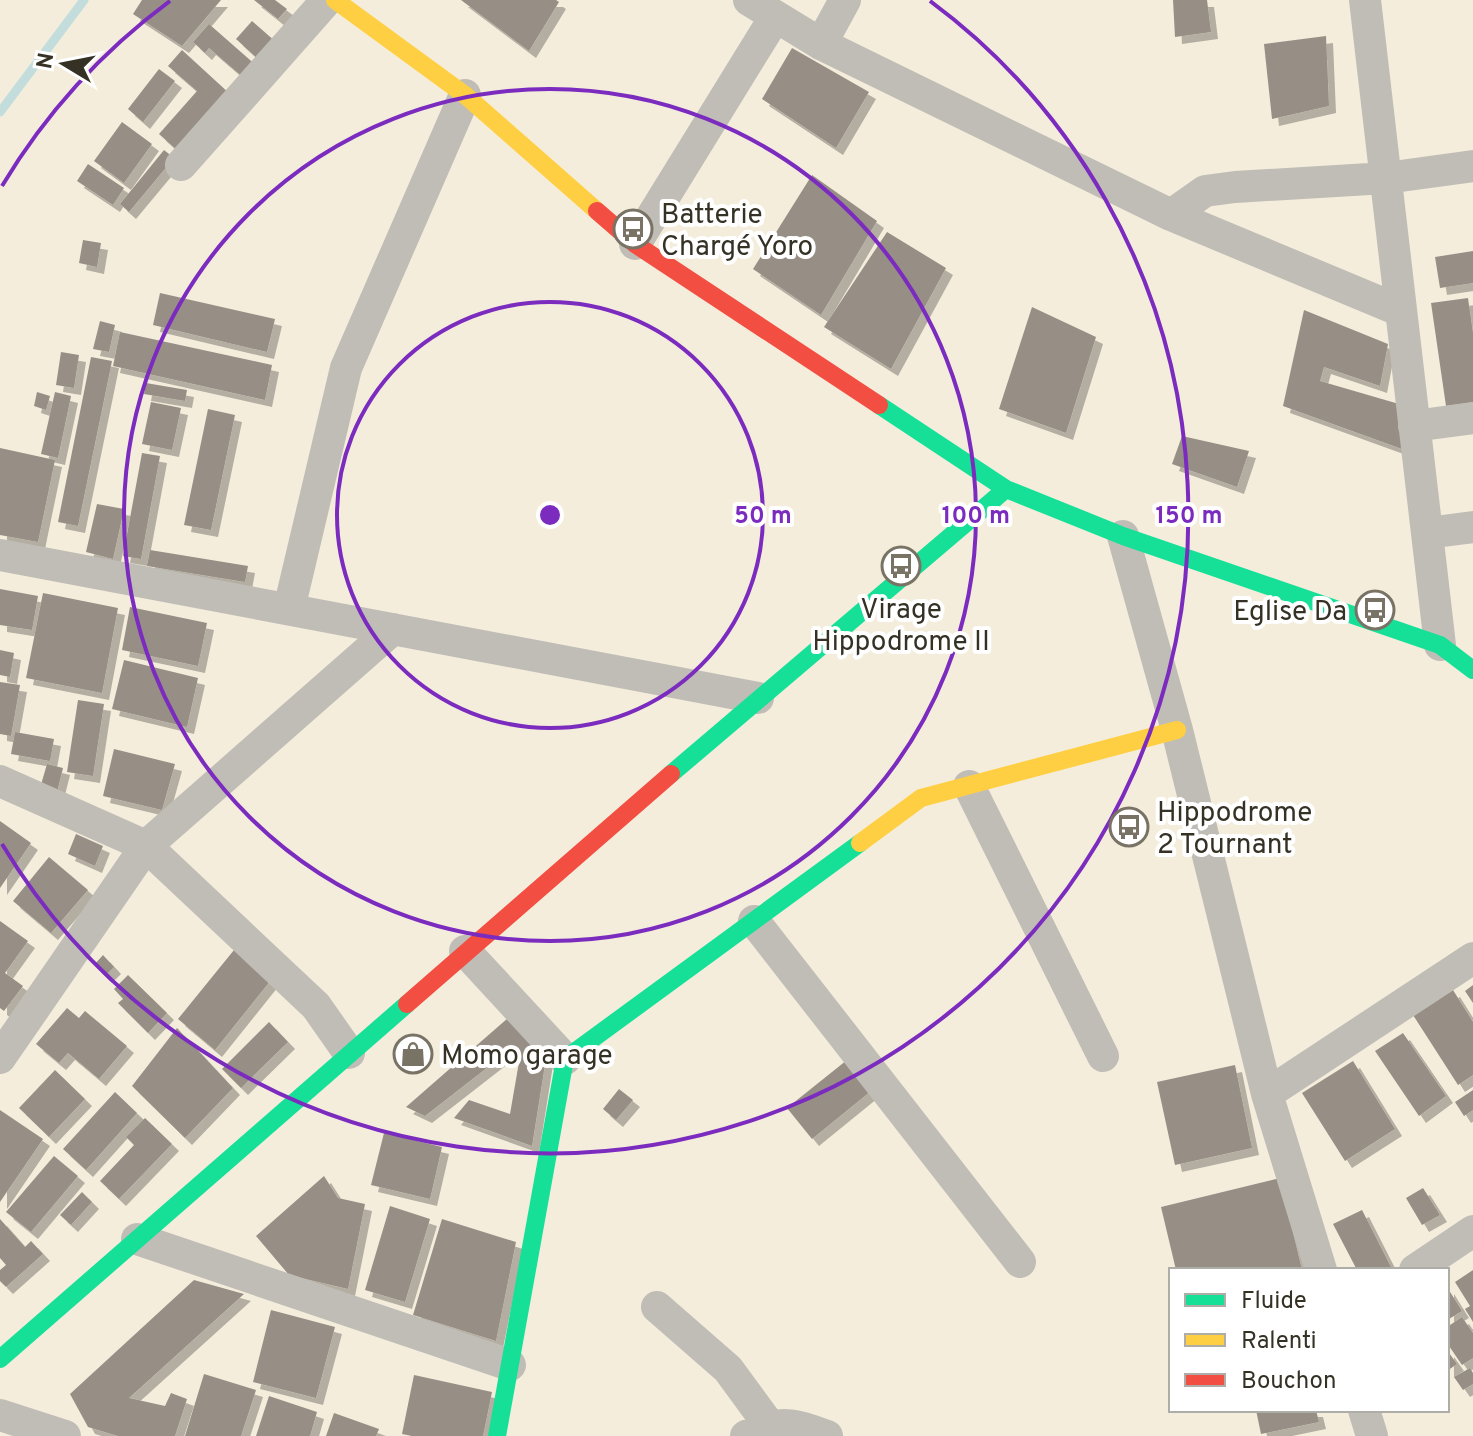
<svg xmlns="http://www.w3.org/2000/svg" width="1473" height="1436" font-family="Overpass,sans-serif">
<style>
.lines{fill:none;stroke-linecap:round;stroke-linejoin:round}
.stream{stroke:#c3dcdc;stroke-width:9}
.building{fill:#978f85;filter:url(#shadow)}
.street{stroke:#c0bdb7;stroke-width:32}
.fast{stroke:#16e098;stroke-width:18}
.slow{stroke:#ffcf43;stroke-width:18}
.jam{stroke:#f24e42;stroke-width:18}
.ring{fill:none;stroke:#7b2cbf;stroke-width:4}
.labels{text-anchor:middle;stroke-width:8;stroke-linejoin:round;paint-order:stroke}
.poi-label{font-size:28px;fill:#363125;stroke:#fff;text-anchor:start}
.centre{fill:#7b2cbf;stroke:#fff;stroke-width:4}
.ring-label{font-size:24px;text-anchor:middle;font-weight:bold;fill:#7b2cbf;stroke:#fff;stroke-width:8;stroke-linejoin:round;paint-order:stroke}
</style>
<defs>
<filter id="shadow"><feDropShadow dx="7" dy="7" stdDeviation="0" flood-color="#0004"/></filter>
</defs>
<rect width="100%" height="100%" fill="#f4eddc"/>
<g class="lines">
<path class="stream" d="M0,112L84,0"/>
</g>
<path class="building" d="M142,0H221L182,46L133,14Z
M254,0H275L287,9L278,19Z
M461,0H556L559,2L529,51Z
M1173,0H1207L1211,32L1175,37Z
M252,21L276,42L260,61L236,39Z
M209,24L257,66L245,79L209,48L205,53L193,42Z
M1326,36L1329,106L1272,119L1264,44Z
M792,48L869,92L836,148L762,99Z
M182,50L230,94L179,152L159,134L197,91L168,66Z
M159,69L175,81L143,122L128,109Z
M122,122L152,144L124,183L94,161Z
M164,150L174,158L129,212L120,204Z
M88,164L124,188L113,205L77,181Z
M812,175L877,221L821,315L753,269Z
M887,232L946,268L891,369L824,327Z
M83,240L101,243L97,267L79,263Z
M1473,251V283L1440,288L1435,257Z
M160,293L275,319L267,352L153,325Z
M1468,298L1473,333V402L1446,406L1431,303Z
M1032,307L1096,337L1066,433L999,409Z
M1304,310L1388,344L1380,386L1324,367L1320,381L1399,404L1402,449L1283,406Z
M100,321L115,325L109,352L93,349Z
M120,332L272,365L265,400L113,366Z
M61,352L79,355L74,388L56,385Z
M91,357L112,361L78,526L58,522Z
M146,383L187,390L185,401L144,394Z
M37,392L50,396L46,410L34,406Z
M55,392L71,396L58,458L41,454Z
M151,402L181,408L172,450L142,444Z
M208,409L235,415L211,530L184,525Z
M1182,436L1249,451L1237,487L1172,464Z
M0,448L55,460L38,542L0,535Z
M142,453L160,456L141,559L123,556Z
M97,504L124,509L113,559L86,552Z
M150,550L248,566L245,582L147,566Z
M0,589L38,596L32,630L0,625Z
M43,593L118,608L102,693L26,678Z
M130,607L207,623L198,666L122,650Z
M0,650L14,653L10,677L0,675Z
M124,660L198,678L187,727L112,709Z
M0,682L20,685L11,736L0,734Z
M78,700L104,704L93,776L67,772Z
M15,732L54,739L50,761L11,754Z
M114,749L175,764L162,810L103,796Z
M47,764L63,768L57,792L40,788Z
M0,821L31,843L0,888Z
M76,834L103,846L95,866L68,854Z
M49,857L88,890L51,933L13,901Z
M0,921L28,941L5,973L23,986L4,1011L0,1008Z
M234,950L271,980L215,1050L178,1019Z
M103,955L114,967L105,976L94,965Z
M128,975L167,1013L148,1033L118,1003L123,999L114,989Z
M1473,985V1003L1465,991Z
M1453,990L1473,1022V1075L1458,1085L1413,1015Z
M67,1008L79,1018L85,1011L127,1046L99,1079L68,1053L59,1063L36,1044Z
M508,1018L547,1052L532,1146L454,1118L469,1100L510,1114L519,1062L506,1053L425,1116L406,1107Z
M269,1022L288,1042L241,1088L222,1069Z
M177,1028L233,1088L185,1138L132,1086Z
M1403,1033L1446,1096L1419,1116L1375,1051Z
M847,1060L871,1091L812,1139L787,1108Z
M1353,1061L1395,1129L1345,1161L1302,1093Z
M1235,1065L1252,1148L1175,1165L1157,1082Z
M55,1070L85,1099L49,1137L19,1108Z
M619,1089L633,1100L616,1120L603,1109Z
M1473,1090V1110L1464,1116L1455,1102Z
M115,1092L137,1113L86,1170L63,1149Z
M0,1110L43,1139L0,1202Z
M145,1118L172,1144L119,1199L100,1181L134,1145L126,1137Z
M384,1133L442,1147L430,1199L371,1185Z
M54,1156L78,1176L31,1232L6,1212Z
M324,1176L338,1198L365,1204L348,1289L289,1275L256,1236Z
M1280,1178L1302,1270H1176L1161,1207Z
M1423,1188L1440,1215L1422,1225L1406,1198Z
M82,1192L92,1202L71,1225L60,1215Z
M390,1206L430,1219L405,1302L365,1290Z
M1362,1210L1391,1267L1384,1270H1357L1333,1224Z
M0,1219L25,1247L31,1241L43,1254L6,1287L0,1281V1270L6,1265L0,1258Z
M442,1219L516,1242L496,1341L413,1315Z
M1473,1270V1322L1465,1309L1470,1306L1455,1282Z
M194,1280L244,1294L129,1398L165,1406L171,1393L187,1399L175,1436H118L88,1427L70,1394Z
M1447,1287L1462,1311L1449,1319L1447,1316Z
M271,1310L335,1327L316,1398L253,1382Z
M1462,1317L1473,1333V1358L1462,1365L1447,1343V1327Z
M1447,1350L1457,1364L1447,1371Z
M1470,1368L1473,1373V1384L1463,1390L1454,1377Z
M204,1374L256,1390L241,1436H185Z
M414,1375L492,1392L483,1436H412L402,1434Z
M269,1396L317,1412L310,1436H256Z
M1256,1410H1316L1319,1422L1261,1434Z
M334,1413L379,1429L376,1436H326Z"/>
<g class="lines">
<path class="street" d="M749,0L821,44L1171,215L1401,311
M1365,0L1440,645
M821,44L845,0
M181,165L327,0
M1171,215L1205,191L1235,187L1386,178L1473,166
M635,244L775,17
M1414,426L1473,418
M1427,533L1473,527
M1123,536L1177,730L1267,1094L1321,1270
M0,555L758,698
M289,609L346,368L465,95
M0,781L146,846L316,1006L349,1053
M969,786L1103,1056
M754,921L1020,1262
M465,951L565,1059
M0,1058L146,846L393,629
M1267,1094L1473,958
M137,1239L510,1365
M1415,1270L1473,1231
M657,1307L728,1369L769,1425
M1364,1410L1372,1436
M0,1415L65,1436
M746,1436C780,1420 793,1423 827,1436"/>
<path class="fast" d="M879,405L1006,489L1123,536L1440,645L1473,670
M671,774L1006,489
M0,1359L407,1004
M497,1436L565,1059L860,843"/>
<path class="slow" d="M335,0L465,95L597,211
M860,843L921,798L1177,730"/>
<path class="jam" d="M597,211L635,244L879,405
M407,1004L671,774"/>
</g>
<g class="ring">
<circle cx="550" cy="515" r="213"/>
<circle cx="550" cy="515" r="426"/>
<path d="M2 186A639 639 0 0 1 170 1M930 1A639 639 0 1 1 2 844"/>
</g>
<defs>
<symbol id="bus-ring" viewBox="-11 -11 22 22"><circle r="9.5" fill="#fff" stroke="#787365" stroke-width="1.5"/><path d="M-5-6H5V4H4V6H2V4H-2V6H-4V4H-5ZM-3.5-4V0h7V-4ZM-3.5 1.2v1.5H-2V1.2ZM2 1.2v1.5H3.5V1.2Z" fill="#787365"/></symbol>
<symbol id="shop-ring" viewBox="-11 -11 22 22"><circle r="9.5" fill="#fff" stroke="#787365" stroke-width="1.5"/><path d="M-5-2.5h2.3a2.7 3.5 0 0 1 5.4 0H5L5.5 6h-11ZM-1.5-2.5h3a1.5 2.3 0 0 0-3 0Z" fill="#787365"/></symbol>
</defs>
<g fill-rule="evenodd">
<use href="#bus-ring" x="611" y="207" width="44" height="44"/>
<use href="#bus-ring" x="879" y="544" width="44" height="44"/>
<use href="#bus-ring" x="1353" y="588" width="44" height="44"/>
<use href="#bus-ring" x="1107" y="805" width="44" height="44"/>
<use href="#shop-ring" x="391" y="1032" width="44" height="44"/>
</g>
<g class="labels">
<g class="poi-label">
<text x="661" y="223">Batterie<tspan x="661" dy="32">Chargé Yoro</tspan></text>
<text x="901" y="618" text-anchor="middle">Virage<tspan x="901" dy="32">Hippodrome II</tspan></text>
<text x="1347" y="620" text-anchor="end">Eglise Da</text>
<text x="1157" y="821">Hippodrome<tspan x="1157" dy="32">2 Tournant</tspan></text>
<text x="441" y="1064">Momo garage</text>
</g>
</g>
<circle cx="550" cy="515" r="12" class="centre"/>
<g class="ring-label">
<text x="763" y="523">50 m</text>
<text x="976" y="523">100 m</text>
<text x="1189" y="523">150 m</text>
</g>
<rect x="1169" y="1268" width="280" height="144" fill="#ffffff" stroke="#afada8" stroke-width="2"/>
<rect x="1185" y="1294" width="40" height="12" fill="#16e098" stroke="#afada8" stroke-width="2"/>
<text x="1241" y="1308" font-size="24" fill="#363125">Fluide</text>
<rect x="1185" y="1334" width="40" height="12" fill="#ffcf43" stroke="#afada8" stroke-width="2"/>
<text x="1241" y="1348" font-size="24" fill="#363125">Ralenti</text>
<rect x="1185" y="1374" width="40" height="12" fill="#f24e42" stroke="#afada8" stroke-width="2"/>
<text x="1241" y="1388" font-size="24" fill="#363125">Bouchon</text>
<g transform="translate(64 64) rotate(280)" stroke="#ffffff" stroke-width="6" paint-order="stroke">
<path d="M0-6L14 30L0 20L-14 30Z" fill="#363125"/>
<text y="-12" font-size="22" font-weight="bold" text-anchor="middle" fill="#363125">N</text>
</g>
</svg>
